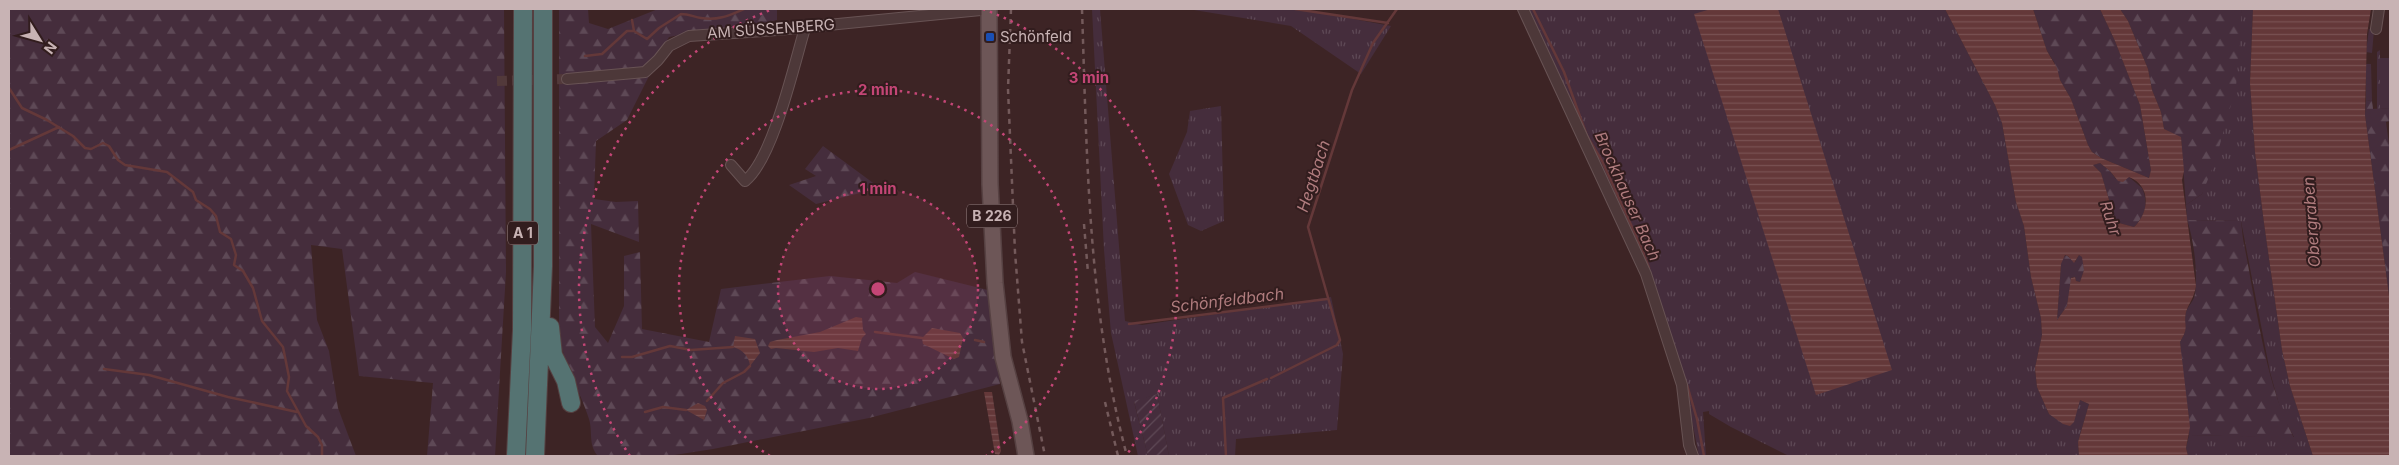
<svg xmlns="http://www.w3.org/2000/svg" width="2399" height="465" font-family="Inter,sans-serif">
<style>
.grass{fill:url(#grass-tufts)}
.forest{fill:url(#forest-firs)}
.garden{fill:url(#garden-furrows)}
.pitch{fill:#452d3c}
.water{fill:url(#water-rules);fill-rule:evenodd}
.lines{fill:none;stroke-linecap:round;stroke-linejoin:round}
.stream{stroke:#643839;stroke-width:2.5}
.street-tunnel{stroke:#52393a;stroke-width:10;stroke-dasharray:10 5;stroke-linecap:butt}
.street-casing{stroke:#685354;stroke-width:12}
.primary-casing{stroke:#564142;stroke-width:18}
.highway-casing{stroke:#554041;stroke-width:20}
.street{stroke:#4d3839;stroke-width:10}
.primary{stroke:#6d5657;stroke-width:15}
.highway{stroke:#557372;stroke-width:18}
.rail{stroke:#745a5b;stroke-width:2.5;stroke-dasharray:5 5;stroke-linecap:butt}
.ring{fill:none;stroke:#c44676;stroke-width:2.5;stroke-dasharray:2.5 5}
.transit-dot{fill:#1a4fb4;stroke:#321d1e;stroke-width:2}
.labels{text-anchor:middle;stroke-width:4;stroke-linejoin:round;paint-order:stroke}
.shield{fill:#321d1e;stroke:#9b8687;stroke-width:1}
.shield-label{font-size:14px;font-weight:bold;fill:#c8b3b4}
.street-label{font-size:15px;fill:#c8b3b4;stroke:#321d1e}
.poi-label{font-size:15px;fill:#c8b3b4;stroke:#321d1e;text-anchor:start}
.water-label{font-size:16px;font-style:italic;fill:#b07c7e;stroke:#321d1e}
.centre{fill:#c44676;stroke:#321d1e;stroke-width:2.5}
.ring-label{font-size:15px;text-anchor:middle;font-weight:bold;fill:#c44676;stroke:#321d1e;stroke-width:4;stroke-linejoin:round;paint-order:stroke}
</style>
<defs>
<pattern id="grass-tufts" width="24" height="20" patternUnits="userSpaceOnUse" patternTransform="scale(1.25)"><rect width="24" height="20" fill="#452d3c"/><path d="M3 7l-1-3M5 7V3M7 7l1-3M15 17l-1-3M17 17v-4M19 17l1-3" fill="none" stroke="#5e4956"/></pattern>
<pattern id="forest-firs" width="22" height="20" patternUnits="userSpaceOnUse" patternTransform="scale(1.25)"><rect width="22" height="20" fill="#452d3c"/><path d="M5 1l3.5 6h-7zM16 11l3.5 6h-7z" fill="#5e4956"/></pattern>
<pattern id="garden-furrows" width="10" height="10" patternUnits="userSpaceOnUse" patternTransform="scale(1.25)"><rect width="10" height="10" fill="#452d3c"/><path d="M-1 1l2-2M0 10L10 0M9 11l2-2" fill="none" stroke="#5e4956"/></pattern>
<pattern id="water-rules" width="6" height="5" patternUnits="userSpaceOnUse" patternTransform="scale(1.25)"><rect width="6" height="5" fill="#643839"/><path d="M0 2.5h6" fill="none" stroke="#795253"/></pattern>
</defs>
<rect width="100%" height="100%" fill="#3d2425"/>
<path class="grass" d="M1092,9H1100L1125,321L1142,325L1331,297L1343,354L1337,430L1236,439L1235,456H1169L1157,394L1134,402L1148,456H1138L1111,333L1104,250Z
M1188,9H1300L1391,26L1361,74L1291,26Z
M1523,9H1945L1995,105L2002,123L2016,202L2024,226L2031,277L2041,318L2042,335L2035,368L2037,387L2049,414L2080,400L2089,404L2078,442L2079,456H1789L1731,427L1709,414V411L1703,412L1706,456H1699L1687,396L1690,395L1647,265Z
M2242,9H2253L2250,83L2255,152L2264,223L2282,350L2290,386L2313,456H2188L2186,448L2189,435L2294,437L2282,415L2270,372L2241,221L2187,220L2186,205L2202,194Z
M2369,29L2374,30L2372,53L2366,52Z
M2380,50V109H2377V52Z
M2366,64H2371L2372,100L2366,101Z
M1221,106L1224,221L1201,231L1188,225L1169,174L1187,132L1190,111Z"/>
<path class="forest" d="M9,9H504L506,272L495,456H427L433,383L359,376L342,249L311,245L317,320L329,351L338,408L356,456H9Z
M559,9H588L589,23L608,29L658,9H777V20C741,29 705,29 669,37L655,61L649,76L627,120L596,141L594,199L616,202L638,201L639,242L591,224L595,327L608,343L624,306V256L640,252L642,329L709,342L721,289L830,276L897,283L915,272L988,290L1000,384L869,418L713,449L668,456H598C588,445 593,432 589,419C580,390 563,364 559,334Z
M2033,9H2100L2115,41L2140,105L2151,170L2149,178L2101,158L2092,152L2088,145L2071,99L2060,80L2054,62L2047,51Z
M2120,9H2242L2236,87L2215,162L2202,194L2186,205L2181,138L2164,129L2161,112L2152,90L2148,69L2128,21Z
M2372,100L2373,109L2390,108V121L2386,122L2390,152V303L2365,115L2366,101Z
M823,146L880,188L816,204L789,185L816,176L805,169Z
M2100,163L2110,171L2116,179L2129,177L2142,188C2149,203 2145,216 2134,227L2119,223L2115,220L2101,173L2093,165Z
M2187,220L2241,221L2243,239C2256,302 2264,381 2294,438L2189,435V417L2184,389L2180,342C2189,328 2183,326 2186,312C2188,306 2194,301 2195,294C2198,273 2194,240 2187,220Z
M2066,255L2075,262L2079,255L2083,257L2084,270L2080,282L2076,281L2075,277H2072L2067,306L2057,320L2061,264L2062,259Z"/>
<path class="garden" d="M1157,394L1169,456H1148L1134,401Z"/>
<path class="pitch" d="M2380,58H2390V108L2380,109Z"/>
<path class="water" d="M1711,9H1778L1892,370L1816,395L1694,14Z
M1945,9H2033L2047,51L2057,68L2060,80L2071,99L2088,145L2092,152L2101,158L2149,178L2151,170L2140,105L2115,41L2100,9H2120L2128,21L2148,69L2152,90L2161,112L2164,129L2181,137L2184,171L2182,180L2196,286C2194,298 2189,303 2186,312C2183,327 2190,325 2180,342L2190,427L2186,448L2188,456H2079L2078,442L2089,404L2080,400L2074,422L2070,426L2063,424L2049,414L2037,387L2035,368L2042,335L2041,318L2031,277L2024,226L2016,202L2002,123L1995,105ZM2100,163L2110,171L2118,181L2123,182L2129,177C2152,186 2149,213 2134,227L2119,223L2115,220L2101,173L2093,165ZM2065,255L2068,256L2074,263L2079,255L2082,257L2084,270L2080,282L2076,281L2075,277L2071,278L2067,306L2057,320L2061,264Z
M2253,9H2371L2367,34L2365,115L2390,303V456H2313L2290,386L2282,350L2264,223L2255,152L2250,83Z
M856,317L862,318L863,330L866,334L862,338L858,351L838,348L814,352L776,348L771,349L768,346L770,342L777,340L820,332Z
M932,328L960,333L963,338L959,357L954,359L923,344L922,338Z
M735,336L755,339L760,353L750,366C749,356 743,350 733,347Z
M984,392H992L1001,451L999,455L995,454Z
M698,403L705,406L707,410L704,420L686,410Z"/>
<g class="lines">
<path class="stream" d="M1295,9L1388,23
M1533,9L1564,72L1587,136L1602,161L1642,249L1649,268
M632,20L634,31
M585,56L602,54L627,31H634L647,39L659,28L681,14C689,14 694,17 701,18C718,21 730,15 744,9
M9,88L22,108L47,120L73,136L85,148L91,149L103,143L109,146L118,160L125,165L167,172L193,192L196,200L210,209L216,216L220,232L231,239L236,255L234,265L243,271L253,288L262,321L283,347L289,377L287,391L306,426L318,437L322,445V456
M9,150L59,127
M1129,324L1327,299
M875,332L922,338
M975,340L984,342
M622,357H632L670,346L691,350L733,347
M104,369L149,375L228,397L297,412
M1271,378L1337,345L1340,340L1308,227L1352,90L1373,43L1397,9
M1687,385L1697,419L1704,456
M707,401L723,383L744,372L750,366
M645,412L663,407L686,410
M1226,456L1223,398L1267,379"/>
<path class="street-tunnel" d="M497,81L567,79"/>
<defs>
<path id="street" d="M1523,9L1646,274L1682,385L1689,445L1693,456
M2376,29L2379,9
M567,79L645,72L658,60L669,46L689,36L777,30L991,9
M731,165L745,181C773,159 794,65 805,28"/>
<path id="primary" d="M989,9L990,184L995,283L1003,357L1020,421L1026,456"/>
<path id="highway" d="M550,327L553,355L566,381L571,403
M516,456L522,330L523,9
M535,456L543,266V9"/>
</defs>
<use href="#street" class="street-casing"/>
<use href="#primary" class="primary-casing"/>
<use href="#highway" class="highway-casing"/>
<use href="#street" class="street"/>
<use href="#primary" class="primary"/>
<use href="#highway" class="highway"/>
<path class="rail" d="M1011,9L1008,89L1015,252L1022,342L1045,456
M1082,9C1087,158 1088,311 1127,456
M1084,224L1088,273
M1105,402L1118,456"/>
</g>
<circle cx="878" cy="289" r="100" fill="#c44676" fill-opacity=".12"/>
<g class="ring">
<circle cx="878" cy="289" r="100"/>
<path d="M770 456A199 199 0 1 1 986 456"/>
<path d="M630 456A299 299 0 0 1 773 9M983 9A299 299 0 0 1 1126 456"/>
</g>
<rect class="transit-dot" x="985" y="32" width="10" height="10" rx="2.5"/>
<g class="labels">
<g class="shield">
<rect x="967" y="204.5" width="50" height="23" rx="4"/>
<rect x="508" y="221.5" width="30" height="23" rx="4"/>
</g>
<g class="shield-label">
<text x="992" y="221">B 226</text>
<text x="523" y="238">A 1</text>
</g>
<g class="street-label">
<text transform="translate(771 29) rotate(-4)" y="5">AM SÜSSENBERG</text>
</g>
<g class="poi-label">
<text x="1000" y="42">Schönfeld</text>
</g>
<g class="water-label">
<text transform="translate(1313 176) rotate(-72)" y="6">Hegtbach</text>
<text transform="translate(1628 196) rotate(66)" y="6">Brockhauser Bach</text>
<text transform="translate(2111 218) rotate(72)" y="6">Ruhr</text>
<text transform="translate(2311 222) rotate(-94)" y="6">Obergraben</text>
<text transform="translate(1227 300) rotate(-7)" y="6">Schönfeldbach</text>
</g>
</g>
<circle cx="878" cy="289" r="8" class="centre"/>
<g class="ring-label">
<text x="1089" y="83">3 min</text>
<text x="878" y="95">2 min</text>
<text x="878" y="194">1 min</text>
</g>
<rect width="2399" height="465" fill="none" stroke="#c8b3b4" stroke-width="20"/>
<g transform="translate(40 40) rotate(127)" stroke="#321d1e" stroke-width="4" paint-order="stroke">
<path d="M0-4L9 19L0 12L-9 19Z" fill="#c8b3b4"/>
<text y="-8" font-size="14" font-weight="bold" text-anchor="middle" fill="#c8b3b4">N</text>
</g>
</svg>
